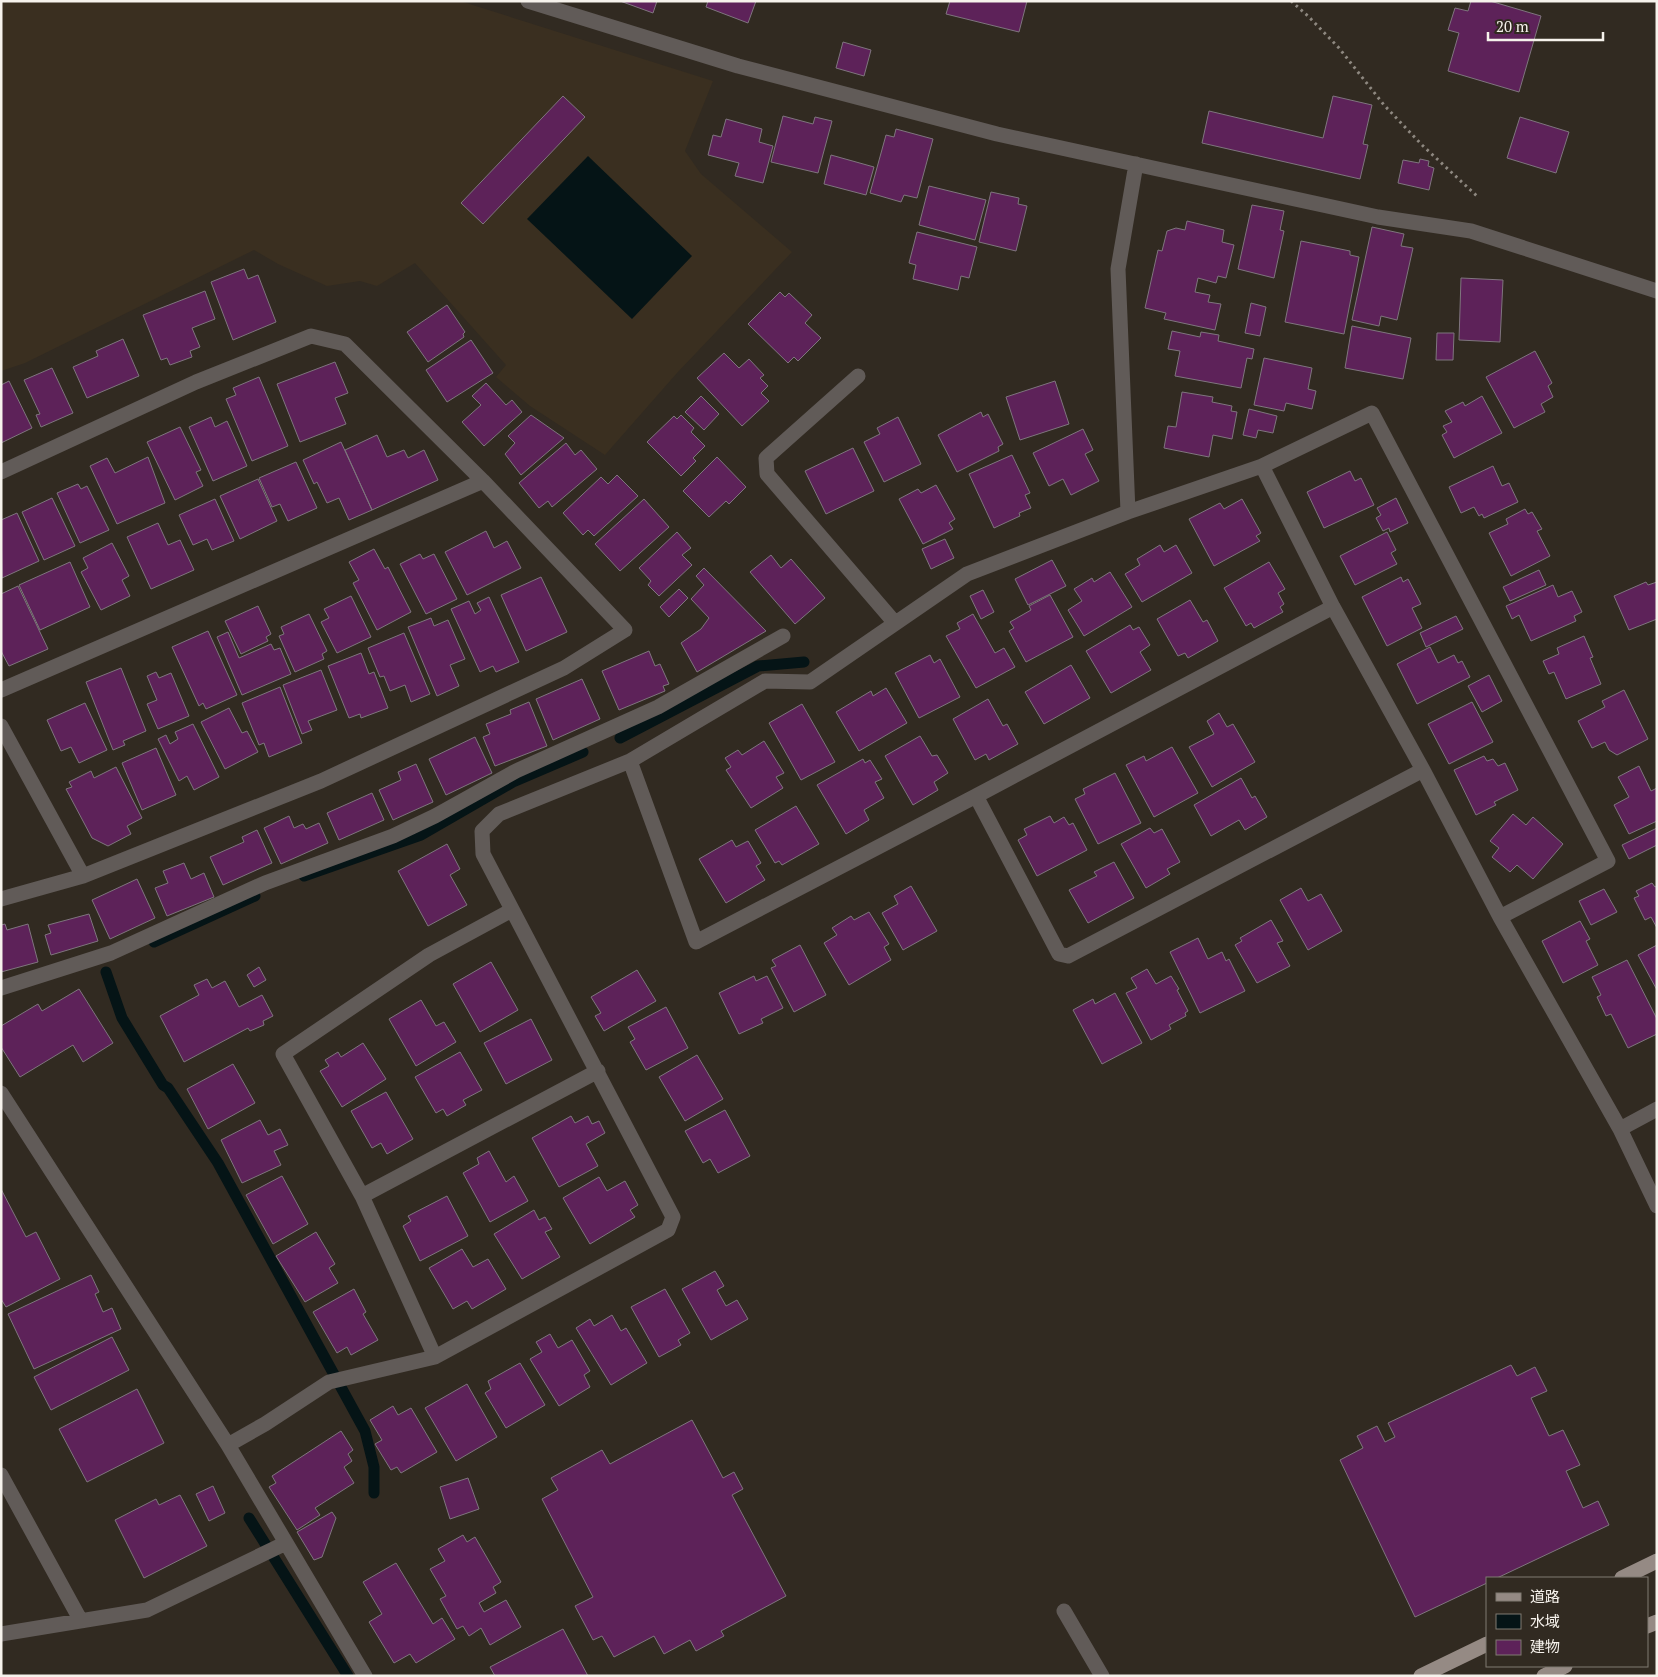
<svg xmlns="http://www.w3.org/2000/svg" width="1658" height="1677" font-family="'PT Serif','Noto Sans JP',serif">
<style>
.built{fill:#3a2f20}
.water{fill:#051416}
.lines{fill:none;stroke-linecap:round;stroke-linejoin:round}
.stream{stroke:#051416;stroke-width:11}
.building{fill:#5d2259;stroke:#7f757e}
.path{stroke:#8e8880;stroke-width:3;stroke-dasharray:2.5 4;stroke-linecap:butt}
.street{stroke:#615b58;stroke-width:15}
.primary{stroke:#958a84;stroke-width:15}
</style>
<rect width="100%" height="100%" fill="#312a21"/>
<path class="built" d="M1,1H460L713,81L685,151L701,174L792,252L677,373L605,455L530,406L496,377L506,365L415,263L377,286L360,281L327,286L278,264L254,250L25,363L1,371Z"/>
<path class="water" d="M588,156L692,256L632,319L527,219Z"/>
<g class="lines">
<path class="stream" d="M620,738L758,666L804,662
M304,876L421,835L513,782L583,752
M154,942L255,896
M106,972L122,1018L163,1085L168,1088L218,1163L365,1431L374,1467V1493
M249,1518L348,1676"/>
</g>
<path class="building" d="M620,1H657L653,13Z
M708,1H756L748,23L706,7Z
M950,1H1027L1019,32L946,14Z
M1471,1H1490L1541,16L1519,92L1448,71L1459,33L1448,30L1455,8L1468,11Z
M843,42L871,50L864,76L836,68Z
M563,96L585,117L483,224L461,203Z
M1333,96L1372,105L1363,144L1368,145L1360,179L1202,143L1209,111L1323,138Z
M783,116L813,124L815,117L832,121L818,173L771,162Z
M1520,117L1569,132L1556,173L1507,158Z
M726,119L762,129L759,142L773,146L763,183L735,176L739,163L708,155L713,135L721,137Z
M896,129L933,139L917,198L904,195L901,202L870,193L886,135L894,137Z
M831,155L874,167L866,195L824,184Z
M1420,159L1429,161L1428,166L1434,168L1429,190L1398,183L1403,160L1419,163Z
M929,186L986,200L975,240L919,225Z
M991,192L1019,198L1018,204L1027,206L1016,251L979,242Z
M1252,205L1284,211L1280,230L1284,231L1274,278L1238,269Z
M1187,221L1224,230L1222,242L1234,245L1226,278L1218,276L1216,283L1198,278L1195,292L1210,295L1208,302L1221,304L1215,330L1164,319L1166,313L1145,308L1158,250L1162,251L1167,231L1176,228L1185,230Z
M1372,227L1404,234L1401,246L1413,248L1397,320L1381,316L1379,326L1352,320Z
M917,232L977,247L969,278L961,276L958,290L913,279L916,265L909,263Z
M1301,241L1350,251V255L1359,257L1344,334L1285,322Z
M244,269L248,279L258,275L276,322L233,340L211,282Z
M1461,278L1503,280L1500,342L1459,340Z
M205,291L215,319L192,328L200,347L190,351L192,357L170,365L167,358L161,360L143,315Z
M780,292L785,297L789,293L812,315L805,323L821,338L798,361L794,357L788,363L748,324Z
M1251,303L1266,307L1260,336L1245,333Z
M447,305L465,332L463,334L464,337L428,362L407,332Z
M1352,326L1411,338L1403,379L1345,368Z
M1172,331L1200,337L1201,332L1219,335L1218,341L1254,349L1252,359L1247,358L1241,388L1175,376L1180,351L1168,349Z
M1437,333H1454L1453,360H1436Z
M123,339L139,376L87,398L73,367L98,356L96,351Z
M471,340L493,373L447,402L426,370Z
M1535,351L1552,383L1548,386L1553,397L1541,404L1545,412L1514,428L1486,377Z
M724,353L739,368L749,359L764,375L760,378L768,386L761,393L769,401L742,426L697,378Z
M1264,358L1312,368L1308,389L1316,391L1312,409L1286,403L1284,411L1254,405Z
M335,362L348,393L335,398L346,424L300,442L277,384Z
M52,368L73,413L41,427L36,415L40,414L24,380Z
M259,377L288,446L252,461L226,399L236,395L233,388Z
M9,381L32,428L1,443V385Z
M1055,381L1069,424L1020,440L1006,397Z
M486,383L506,405L512,400L522,412L484,446L462,422L481,405L472,396Z
M1182,392L1213,397L1212,402L1232,406L1231,411L1237,412L1232,439L1213,435L1209,457L1164,448L1168,426L1176,427Z
M701,396L719,414L704,430L685,412Z
M1482,396L1502,433L1454,458L1442,435L1447,432L1443,426L1452,422L1445,411L1463,402L1465,406Z
M1249,409L1277,416L1273,433L1258,430L1256,438L1243,435Z
M981,412L983,417L988,414L1003,444L998,447L999,451L957,472L938,435Z
M531,415L564,438L521,475L505,454L515,443L508,436Z
M681,415L694,428L691,432L705,446L693,458L696,461L681,476L647,442L674,416L677,419Z
M211,417L215,427L227,421L247,466L213,481L189,427Z
M898,417L921,464L884,482L864,442L880,434L877,428Z
M180,427L201,470L196,472L203,486L175,500L147,442Z
M1083,429L1093,450L1085,454L1099,481L1071,495L1063,479L1049,486L1033,453Z
M377,435L387,457L404,450L408,458L424,450L438,480L372,510L345,450Z
M341,442L372,510L349,520L339,498L327,503L317,482L314,484L303,460Z
M566,443L575,455L581,450L597,469L552,507L548,501L539,508L519,483Z
M853,448L874,491L826,514L805,471Z
M1012,455L1030,493L1025,495L1031,508L1019,513L1020,516L994,528L969,474Z
M148,457L165,503L117,524L90,466L107,458L115,473Z
M717,457L746,487L729,504L726,501L709,517L683,491Z
M296,462L317,508L288,521L280,504L272,507L259,478Z
M1493,466L1502,486L1509,483L1518,502L1484,518L1482,514L1479,516L1474,507L1461,513L1449,487Z
M1350,471L1355,481L1361,478L1374,505L1324,528L1307,492Z
M617,475L638,496L594,536L588,530L583,535L563,513L601,477L608,484Z
M258,479L277,521L240,539L220,496Z
M78,484L81,489L87,486L109,530L80,543L57,493Z
M936,485L955,519L949,523L953,529L923,544L899,499L918,489L921,493Z
M52,498L75,546L44,560L22,512Z
M1396,498L1408,523L1390,532L1389,528L1383,531L1376,518L1381,515L1377,508Z
M215,499L234,541L212,550L207,539L193,545L179,515Z
M644,499L669,527L620,571L595,544Z
M1242,499L1261,533L1256,536L1260,541L1214,566L1189,519L1220,503L1224,509Z
M1525,509L1528,514L1532,512L1542,529L1537,531L1550,556L1511,576L1489,533L1508,524L1506,519Z
M17,513L39,561L2,578L1,520Z
M158,523L168,545L180,540L194,570L151,589L127,537Z
M486,531L494,548L507,541L521,568L467,595L445,552Z
M677,532L691,548L682,555L692,565L659,596L648,585L651,581L639,568Z
M1387,532L1396,550L1391,553L1397,564L1355,585L1340,556Z
M945,539L954,558L931,569L922,549Z
M112,543L129,576L122,580L130,596L101,610L81,572L88,568L83,558Z
M1160,545L1164,552L1176,545L1192,573L1142,602L1125,574L1140,565L1137,559Z
M374,549L385,569L388,567L411,612L377,630L353,583L359,580L349,562Z
M420,554L423,559L434,554L457,599L426,614L400,564Z
M771,555L781,568L791,559L825,598L795,624L750,572Z
M1052,560L1066,586L1028,605L1015,579Z
M70,562L90,607L40,630L19,585Z
M1269,562L1285,589L1278,593L1284,604L1280,607L1283,612L1254,628L1251,623L1246,626L1224,588Z
M704,568L766,631L697,672L681,643L701,629L709,618L691,599L704,585L696,576Z
M1539,570L1546,585L1510,601L1503,587Z
M1110,572L1132,607L1084,636L1068,610L1082,601L1074,589L1092,578L1094,582Z
M541,577L567,632L526,651L501,595Z
M1401,577L1403,582L1408,579L1421,604L1412,608L1422,628L1387,646L1362,597Z
M1646,582L1648,585L1657,582V619L1629,630L1614,596Z
M1553,585L1558,597L1572,591L1582,612L1574,616L1576,621L1531,641L1519,615L1512,619L1506,606Z
M18,586L48,649L9,666L1,651V594Z
M679,589L688,598L669,617L660,607Z
M983,590L994,612L981,619L970,596Z
M1050,595L1073,637L1026,662L1009,631L1014,628L1010,622L1031,610L1029,606Z
M351,596L371,637L337,653L321,622L329,618L324,609Z
M489,597L519,662L496,672L493,666L480,672L451,609L469,601L475,614L481,610L477,603Z
M1190,600L1203,622L1207,620L1218,641L1188,658L1185,653L1178,656L1157,619Z
M258,606L271,634L266,637L268,641L241,654L225,621Z
M309,614L327,651L322,654L324,659L295,672L279,636L284,634L281,627Z
M973,614L995,653L1004,648L1015,667L976,688L946,636L960,629L957,623Z
M1456,616L1463,629L1426,647L1420,633Z
M431,618L434,626L448,620L465,659L450,665L459,686L437,696L408,627Z
M1130,625L1133,630L1139,627L1150,645L1140,652L1151,670L1111,693L1086,651Z
M208,631L237,695L206,709L203,703L199,706L172,647Z
M228,632L239,658L271,644L274,650L280,648L291,674L242,695L217,637Z
M404,633L430,694L411,702L405,685L390,691L384,676L380,677L368,648Z
M1584,636L1593,657L1590,658L1601,684L1566,699L1554,672L1549,674L1543,661L1559,654L1557,648Z
M1430,647L1438,663L1454,655L1458,663L1462,661L1470,677L1417,704L1397,664Z
M649,651L655,666L660,664L669,684L663,686L665,691L619,710L602,671Z
M361,653L369,674L374,672L388,708L361,718L360,714L349,718L328,666Z
M930,655L934,663L940,659L960,697L919,718L895,673Z
M1071,665L1090,698L1044,724L1025,692Z
M121,668L146,731L123,741L125,745L113,750L86,682Z
M321,670L337,710L308,721L312,730L302,734L283,685Z
M156,672L159,678L171,673L189,716L158,729L147,704L157,700L147,676Z
M1489,675L1502,701L1482,712L1468,686Z
M582,679L600,719L553,740L536,699Z
M280,687L302,743L269,757L264,743L259,745L242,703Z
M886,688L907,723L859,751L836,712L871,691L873,696Z
M1624,690L1648,739L1617,755L1609,750L1605,742L1592,748L1578,721L1605,707L1602,701Z
M988,699L1003,726L1007,724L1018,744L989,760L986,754L975,760L953,719Z
M529,702L547,746L495,766L483,737L490,734L486,724L511,714L510,710Z
M1472,702L1493,742L1449,764L1428,724Z
M85,703L107,750L79,763L71,747L61,751L47,720Z
M802,704L835,762L801,780L769,723Z
M229,708L242,733L247,731L258,752L225,769L201,722Z
M1219,713L1227,727L1233,724L1255,762L1212,787L1189,747L1214,734L1207,721Z
M193,724L219,777L194,790L187,776L179,781L158,739L166,735L170,744L178,739L175,732Z
M920,736L932,756L937,755L948,773L934,782L938,790L913,805L885,756Z
M475,737L492,773L446,795L429,759Z
M764,741L784,773L776,777L783,788L751,808L726,770L731,767L725,758L738,750L742,755Z
M1172,747L1198,793L1154,817L1126,765L1144,756L1146,761Z
M156,748L176,795L142,810L122,763Z
M1484,756L1487,761L1493,759L1498,766L1505,763L1518,790L1494,802L1496,805L1476,815L1454,770Z
M863,759L865,763L870,760L882,779L875,782L884,798L864,810L869,820L846,834L817,785Z
M416,764L433,802L393,820L379,790L401,780L398,772Z
M1639,766L1651,791L1657,788V821L1629,834L1614,805L1629,797L1618,777Z
M116,767L142,818L127,826L131,834L108,846L92,838L66,789L72,787L69,782L91,771L94,778Z
M1115,773L1141,823L1098,844L1075,799L1085,794L1083,789Z
M1241,778L1252,798L1255,796L1267,817L1245,830L1239,820L1211,836L1194,805Z
M372,793L384,820L339,840L327,813Z
M796,806L819,844L782,865L779,861L775,863L755,830Z
M1513,814L1526,825L1533,817L1563,844L1533,879L1517,865L1510,872L1492,857L1499,848L1490,841Z
M289,816L294,828L303,824L306,829L319,823L328,843L281,864L264,828Z
M1050,816L1054,823L1064,817L1069,825L1073,823L1087,850L1037,876L1018,840L1027,835L1024,829Z
M1150,828L1154,833L1162,829L1180,862L1167,869L1170,874L1146,888L1121,844Z
M1657,828V845L1629,859L1622,845Z
M257,830L272,863L223,885L210,857L244,842L242,837Z
M732,840L736,847L748,841L761,863L756,866L765,880L726,903L699,859Z
M447,844L460,869L450,875L467,905L428,926L398,871Z
M1114,862L1134,898L1088,923L1069,890L1097,876L1094,872Z
M184,863L191,879L204,873L214,897L167,916L155,888L168,883L163,871Z
M137,879L155,918L110,939L92,900Z
M1652,883L1655,887L1657,886V928L1651,917L1645,920L1634,898L1639,896L1636,891Z
M911,886L937,931L903,950L882,913L898,904L894,896Z
M1301,888L1308,901L1321,894L1342,931L1308,950L1280,900Z
M1604,889L1617,912L1591,925L1579,901Z
M869,912L889,944L884,947L891,960L849,985L824,943L837,935L832,928L851,916L854,920Z
M89,914L98,941L51,955L45,935L51,933L48,925Z
M1271,920L1283,941L1277,943L1290,966L1257,983L1235,945L1242,941L1240,938Z
M1580,921L1590,939L1586,941L1598,965L1563,983L1542,941Z
M5,924L7,930L28,924L38,962L1,972V925Z
M1198,938L1208,959L1222,952L1226,961L1229,959L1245,991L1200,1013L1170,952Z
M800,945L826,995L794,1012L771,968L776,966L772,960Z
M1657,945V990L1638,955Z
M1627,960L1657,1019V1034L1628,1048L1611,1014L1606,1016L1597,997L1601,995L1592,977Z
M491,962L518,1010L480,1032L453,984Z
M259,967L266,980L254,987L247,975Z
M1147,969L1156,984L1171,976L1179,989L1177,990L1188,1011L1185,1013L1186,1016L1169,1025L1171,1029L1151,1040L1126,993L1137,988L1131,978Z
M637,970L656,1001L604,1031L595,1016L601,1013L591,997Z
M754,976L756,981L767,976L783,1008L761,1019L763,1023L739,1034L719,993Z
M207,979L212,988L225,981L239,1007L262,995L273,1016L263,1021L264,1025L250,1031L248,1028L184,1062L160,1016L199,995L194,985Z
M79,989L113,1043L83,1062L73,1045L20,1077L1,1047V1026L38,1004L42,1011Z
M1115,993L1142,1043L1102,1064L1073,1010L1093,999L1095,1004Z
M421,1000L436,1026L444,1022L456,1042L416,1066L389,1019Z
M666,1007L688,1048L646,1070L630,1042L635,1039L628,1027Z
M531,1019L552,1060L506,1084L484,1043Z
M363,1043L386,1079L342,1107L320,1071L329,1066L325,1060L338,1052L341,1057Z
M460,1052L482,1090L463,1100L466,1105L447,1116L443,1109L436,1113L415,1077Z
M697,1055L723,1099L685,1121L659,1077Z
M233,1064L255,1103L208,1129L187,1089Z
M386,1092L413,1139L387,1154L381,1143L372,1148L351,1111Z
M725,1110L750,1156L718,1173L710,1159L703,1163L685,1131Z
M571,1116L575,1123L588,1116L592,1124L599,1121L605,1133L586,1144L598,1166L559,1187L532,1138Z
M260,1120L268,1135L280,1129L288,1145L274,1151L281,1165L242,1183L221,1140Z
M489,1151L506,1182L514,1176L528,1201L490,1222L463,1173L479,1164L477,1158Z
M282,1176L308,1224L273,1244L246,1195Z
M599,1177L607,1191L625,1181L638,1205L630,1210L635,1217L590,1244L563,1198Z
M1,1189L26,1237L36,1232L60,1279L6,1307L1,1299Z
M447,1196L468,1236L420,1261L403,1226L411,1221L408,1216Z
M534,1210L539,1220L545,1217L552,1229L545,1232L560,1257L522,1279L494,1234Z
M316,1232L335,1264L329,1268L338,1283L305,1302L276,1256Z
M462,1249L473,1267L488,1259L506,1289L472,1309L467,1301L453,1309L429,1268Z
M715,1271L724,1286L717,1290L726,1306L737,1300L748,1319L711,1340L682,1289Z
M91,1275L99,1292L95,1294L103,1312L112,1308L121,1329L34,1369L8,1314Z
M354,1289L366,1312L363,1314L378,1340L351,1355L347,1347L337,1353L313,1312Z
M665,1289L690,1333L678,1340L681,1345L659,1357L631,1307Z
M612,1315L621,1331L626,1328L647,1363L611,1385L576,1328L590,1319L594,1326Z
M550,1334L558,1348L572,1340L590,1371L584,1375L590,1387L559,1406L530,1359L542,1352L536,1342Z
M112,1337L129,1370L51,1410L34,1377Z
M520,1363L545,1405L506,1428L485,1393L491,1389L488,1381Z
M1511,1365L1517,1376L1535,1367L1547,1391L1531,1398L1549,1436L1563,1430L1580,1465L1566,1471L1583,1508L1598,1501L1609,1525L1497,1578H1487V1583L1415,1617L1340,1460L1363,1448L1357,1436L1377,1426L1385,1442L1395,1437L1388,1423Z
M467,1384L497,1437L456,1461L425,1408Z
M137,1389L164,1443L87,1482L59,1429Z
M393,1406L398,1415L411,1408L437,1452L401,1473L397,1467L391,1470L375,1444L382,1440L370,1420Z
M692,1420L723,1478L734,1472L743,1489L732,1495L786,1596L721,1631L724,1636L696,1651L690,1640L664,1654L654,1636L614,1657L602,1636L593,1640L575,1606L593,1597L542,1499L558,1490L551,1478L602,1450L610,1464Z
M341,1431L353,1450L348,1454L352,1461L344,1467L354,1483L315,1508L320,1515L297,1530L269,1487L276,1483L272,1476Z
M468,1478L479,1509L450,1519L440,1487Z
M213,1486L225,1513L209,1521L196,1494Z
M180,1495L207,1546L144,1578L115,1520L156,1499L159,1505Z
M332,1512L336,1518L322,1557L314,1560L297,1532Z
M463,1535L467,1542L475,1537L501,1582L493,1587L496,1593L479,1603L484,1612L506,1600L521,1627L490,1645L481,1628L469,1636L463,1626L457,1629L440,1599L446,1596L430,1569L445,1561L438,1549Z
M396,1563L433,1624L442,1618L455,1639L416,1663L410,1654L394,1663L369,1622L382,1614L363,1582Z
M563,1629L588,1676H495L490,1667Z"/>
<g class="lines">
<path class="path" d="M1291,1L1308,16L1339,48L1384,105L1422,145L1478,197"/>
<path class="street" d="M528,1L738,66L997,134L1378,217L1471,231L1657,291
M858,376L766,458L767,474L895,623
M1,472L196,382L311,336L345,344L483,481L625,630L564,668L321,781L83,876L1,899
M1128,512L1118,269L1136,164
M1,690L483,481
M1,726L83,876
M630,761L696,942L976,796L1059,954L1068,956L1423,770
M976,796L1333,607
M1500,917L1620,1129L1657,1206
M1,988L111,953L265,883L393,836L435,816L516,771L658,707L783,636
M1,1093L228,1445L365,1676
M1620,1129L1657,1109
M362,1196L598,1071
M435,1357L362,1196L283,1054L429,955L512,910
M228,1445L265,1424L329,1382L435,1357L668,1230L673,1217L483,854L482,831L499,814L630,761L765,681L810,682L967,574L1128,512L1262,466L1372,413L1608,861L1500,917L1423,770L1333,607L1262,466
M1,1475L81,1621
M1064,1611L1102,1676
M1,1634L147,1610L286,1543"/>
<path class="primary" d="M1622,1578L1657,1561
M1647,1626L1657,1622
M1421,1676L1487,1644
M1544,1676L1565,1666"/>
</g>
<rect width="1658" height="1677" fill="none" stroke="#f6f2ec" stroke-width="5"/>
<rect x="1486" y="1577" width="162" height="90" fill="#312a21" stroke="#807a72"/>
<rect x="1496" y="1593" width="25" height="8" fill="#958a84" stroke="#807a72"/>
<text x="1530" y="1602" font-size="15" fill="#f6f2ec">道路</text>
<rect x="1496" y="1614" width="25" height="15" fill="#051416" stroke="#807a72"/>
<text x="1530" y="1627" font-size="15" fill="#f6f2ec">水域</text>
<rect x="1496" y="1640" width="25" height="15" fill="#5d2259" stroke="#807a72"/>
<text x="1530" y="1652" font-size="15" fill="#f6f2ec">建物</text>
<path d="M1488 32v8h115v-8" fill="none" stroke="#f6f2ec" stroke-width="2.5"/>
<text x="1496" y="32" font-size="15" fill="#f6f2ec" stroke="#312a21" stroke-width="4" paint-order="stroke">20 m</text>
</svg>
